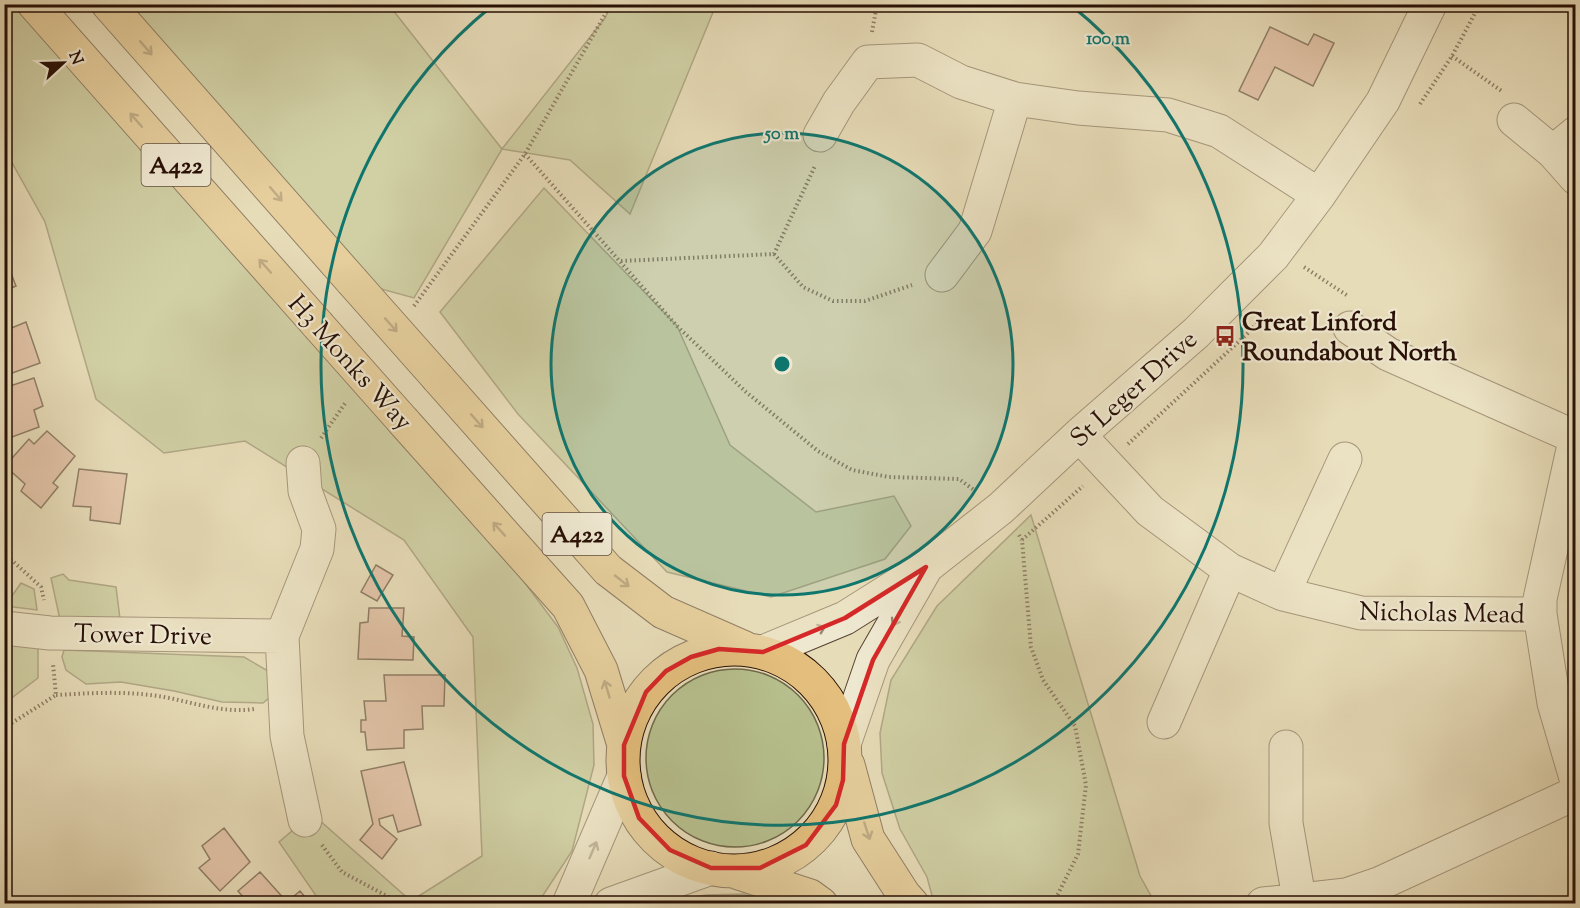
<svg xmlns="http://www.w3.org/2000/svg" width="1580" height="908" font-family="'Sorts Mill Goudy',serif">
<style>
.green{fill:#b7c08e;stroke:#6f684a;stroke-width:1.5}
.building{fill:#dda997;stroke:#270f05;stroke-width:1.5}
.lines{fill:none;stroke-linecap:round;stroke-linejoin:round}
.minor-casing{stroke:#574232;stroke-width:35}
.major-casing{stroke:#270f05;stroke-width:35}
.path{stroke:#270f05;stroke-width:4;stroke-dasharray:1.5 3;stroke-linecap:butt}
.minor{stroke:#efe8d1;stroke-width:33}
.major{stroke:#e4be7c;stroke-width:33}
.major-bridge-casing{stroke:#270f05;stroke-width:35;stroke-linecap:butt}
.major-bridge{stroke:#e4be7c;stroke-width:33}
.oneway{stroke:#8f6f46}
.oneway2{stroke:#958675}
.marked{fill:none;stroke:#d62828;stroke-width:4.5;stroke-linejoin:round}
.ring{fill:none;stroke:#0f766e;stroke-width:3}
.labels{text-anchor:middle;stroke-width:4.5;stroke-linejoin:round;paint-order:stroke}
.shield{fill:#efe8d1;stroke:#635042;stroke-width:1.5}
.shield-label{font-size:24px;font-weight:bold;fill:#270f05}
.poi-label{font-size:26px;font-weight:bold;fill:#270f05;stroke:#efe8d1;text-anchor:start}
.street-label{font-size:26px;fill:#270f05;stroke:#efe8d1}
.centre{fill:#0f766e;stroke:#efe8d1;stroke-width:3}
.ring-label{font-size:18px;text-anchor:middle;font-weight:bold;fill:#0f766e;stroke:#efe8d1;stroke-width:4.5;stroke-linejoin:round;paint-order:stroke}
</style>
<rect width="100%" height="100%" fill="#e7dcb8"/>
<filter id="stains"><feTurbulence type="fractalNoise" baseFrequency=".00333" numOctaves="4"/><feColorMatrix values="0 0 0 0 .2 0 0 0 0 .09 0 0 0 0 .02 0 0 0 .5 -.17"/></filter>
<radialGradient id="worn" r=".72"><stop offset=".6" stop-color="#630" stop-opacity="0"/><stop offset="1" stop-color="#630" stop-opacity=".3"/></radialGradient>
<path class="green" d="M4,5H34L404,422L558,627L577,668L593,724L594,765L572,851L538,903H321L279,842L305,820L318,819L411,901L482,856L473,637L404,540L245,441L164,453L96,399L45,222L5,150Z
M108,5H389L502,149L605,18L611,5H716L630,214L570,160L502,149L414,298L352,281Z
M544,188L677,326L730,445L816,512L894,496L911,526L885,559L771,597L667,572L518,414L440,312Z
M1031,515L1140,876L1155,903H934L927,877L900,829L882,773L880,733L891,680L937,606Z
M63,574L69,580L116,587L120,619L60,620L51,578Z
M21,583L34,589L37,610L5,606Z
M5,635L38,645V678L5,703Z
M64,650L244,657L268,671L276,692L263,703L222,702L174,691L121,682L86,684L66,670L62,657Z
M646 758a89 89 0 1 1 178 0a89 89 0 1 1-178 0Z
M744,894L771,903L653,904L706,895Z"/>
<path class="building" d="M1270,27L1308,45L1314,34L1334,43L1313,86L1275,67L1258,100L1239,91Z
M7,263L16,286L4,291V264Z
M26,322L40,363L4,376V331Z
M34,378L43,406L34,410L39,427L4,440V388Z
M47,431L75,456L53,483L58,487L41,508L21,491L25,484L5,466L29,439L34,444Z
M79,469L127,474L120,524L90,520L91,507L73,506Z
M376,565L393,575L377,601L361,592Z
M369,608H404L402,636L414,637L413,660L358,659L360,623L368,622Z
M384,675H445L444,706H422L423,729L404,730V748L367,750L365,732H361V720H366L364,701H386Z
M404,762L421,825L398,832L393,815L379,819L380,825L397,839L382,859L360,840L373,824L361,771Z
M224,828L250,862L220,891L199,868L210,859L202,846Z
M260,872L287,902L300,891L311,904H249L238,891Z"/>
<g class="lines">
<defs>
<path id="minor" d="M1514,120L1553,152L1576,178
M820,135L839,102L868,62L918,60L961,82L1015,99L1078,108L1168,115L1219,131L1319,195
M1553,152L1576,133
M942,275L975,231L1015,99
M1350,328L1388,354L1575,437
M1079,435L1150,511L1230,570L1283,594L1361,613L1540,614L1554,703L1576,778
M303,463L305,491L319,529L317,549L282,636L287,736L305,820
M1283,594L1345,459
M1540,614V599L1576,436
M4,628L50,633L282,636
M763,652L845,618L926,567L1001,508L1079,435L1196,333L1273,256L1319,195L1383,101L1430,4
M1164,722L1230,570
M844,744L873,660L924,571
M1286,747V823L1299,898
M569,904L624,776
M611,904L711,868
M1263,904L1346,895L1381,883L1576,793"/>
<path id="major" d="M34,4L318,325
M108,4L352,281
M438,378L608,570L663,612L745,648
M404,422L568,606L601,670L624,745
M623 760a111 111 0 1 1 222 0a111 111 0 1 1-222 0Z
M848,765L868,839L904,895L912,904
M736,872L810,896L821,904"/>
</defs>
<use href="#minor" class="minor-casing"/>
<use href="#major" class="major-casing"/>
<path class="path" d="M872,32L877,4
M1452,56L1503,92
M1420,104L1452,56L1480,4
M525,154L677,326L746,392L818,451L852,470L889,477L959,479L974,490
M774,254L803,287L833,301H865L912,285
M621,261L774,254L815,166
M1304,267L1348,296
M414,306L525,154L611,4
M321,438L346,402
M1128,444L1247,334L1264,315
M1019,535L1022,540L1031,647L1043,680L1075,726L1086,785L1078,854L1053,904
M1022,540L1083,486
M4,553L41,587L44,600
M56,695C90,693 124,691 158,696C190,701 222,714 254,709
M4,728L56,695L53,664
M322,845L342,872L402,904"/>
<use href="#minor" class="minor"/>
<use href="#major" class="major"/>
<defs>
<path id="major-bridge" d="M352,281L438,378
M318,325L404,422"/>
</defs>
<use href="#major-bridge" class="major-bridge-casing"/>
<use href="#major-bridge" class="major-bridge"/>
</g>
<defs><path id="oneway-shaft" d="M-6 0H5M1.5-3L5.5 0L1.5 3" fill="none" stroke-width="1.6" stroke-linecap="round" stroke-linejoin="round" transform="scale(1.5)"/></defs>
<g class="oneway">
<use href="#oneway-shaft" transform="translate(146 48) rotate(49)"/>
<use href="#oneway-shaft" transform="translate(136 120) rotate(-131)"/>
<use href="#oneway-shaft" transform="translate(276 194) rotate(49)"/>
<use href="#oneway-shaft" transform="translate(265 266) rotate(-132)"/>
<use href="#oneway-shaft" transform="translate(391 325) rotate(48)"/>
<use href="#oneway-shaft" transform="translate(477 421) rotate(48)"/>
<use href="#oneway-shaft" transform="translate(499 529) rotate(-132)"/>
<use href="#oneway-shaft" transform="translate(622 581) rotate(38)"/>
<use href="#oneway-shaft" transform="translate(607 689) rotate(-107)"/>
<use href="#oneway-shaft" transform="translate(867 831) rotate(72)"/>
</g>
<g class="oneway2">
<use href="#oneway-shaft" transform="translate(897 618) rotate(120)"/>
<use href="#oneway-shaft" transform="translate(817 630) rotate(-22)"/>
<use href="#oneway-shaft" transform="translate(593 850) rotate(-67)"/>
</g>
<path d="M0 0H1580V908H0ZM926,567L873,660L844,744L843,780L836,805L806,845L760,868H711L670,850L639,818L624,776V745L646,692L666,671L691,657L719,649L763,652L845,618Z" fill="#e7dcb8" fill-opacity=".55" fill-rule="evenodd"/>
<path class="marked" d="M926,567L873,660L844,744L843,780L836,805L806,845L760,868H711L670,850L639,818L624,776V745L646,692L666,671L691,657L719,649L763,652L845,618Z"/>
<circle cx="782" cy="364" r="231" fill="#0f766e" fill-opacity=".12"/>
<g class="ring">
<circle cx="782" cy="364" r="231"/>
<path d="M1072 6A461 461 0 1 1 492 6"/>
</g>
<defs>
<symbol id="bus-bare" viewBox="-9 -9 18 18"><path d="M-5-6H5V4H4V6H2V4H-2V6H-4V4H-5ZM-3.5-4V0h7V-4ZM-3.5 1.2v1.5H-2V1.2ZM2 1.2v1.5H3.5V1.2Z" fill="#8f2418" stroke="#efe8d1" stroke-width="2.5" paint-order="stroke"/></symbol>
</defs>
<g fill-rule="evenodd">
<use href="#bus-bare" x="1210" y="321" width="30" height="30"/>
</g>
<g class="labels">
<g class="shield">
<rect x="141.5" y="144" width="69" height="42" rx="4.5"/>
<rect x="542.5" y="513" width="69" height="42" rx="4.5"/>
</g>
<g class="shield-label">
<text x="176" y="173">A422</text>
<text x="577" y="542">A422</text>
</g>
<g class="poi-label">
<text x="1242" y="330">Great Linford<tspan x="1242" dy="30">Roundabout North</tspan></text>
</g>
<g class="street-label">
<text transform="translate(351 362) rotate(48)" y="9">H3 Monks Way</text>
<text transform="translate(1133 388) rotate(-42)" y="9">St Leger Drive</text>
<text transform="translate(1442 612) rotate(1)" y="9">Nicholas Mead</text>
<text transform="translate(143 634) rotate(1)" y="9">Tower Drive</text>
</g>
</g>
<circle cx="782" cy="364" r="9" class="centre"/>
<g class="ring-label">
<text x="1108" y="44">100 m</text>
<text x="782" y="139">50 m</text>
</g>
<rect width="1580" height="908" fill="none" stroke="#e7dcb8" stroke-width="24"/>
<rect x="6" y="6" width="1568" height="896" fill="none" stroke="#270f05" stroke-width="3"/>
<rect x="12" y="12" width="1556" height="884" fill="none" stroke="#270f05" stroke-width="1.5"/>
<g transform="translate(63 63) rotate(68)" stroke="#efe8d1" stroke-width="4.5" paint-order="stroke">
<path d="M0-4.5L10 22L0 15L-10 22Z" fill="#270f05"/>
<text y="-9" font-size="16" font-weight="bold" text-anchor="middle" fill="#270f05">N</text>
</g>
<rect width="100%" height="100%" filter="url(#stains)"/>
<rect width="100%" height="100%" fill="url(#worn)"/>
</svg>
